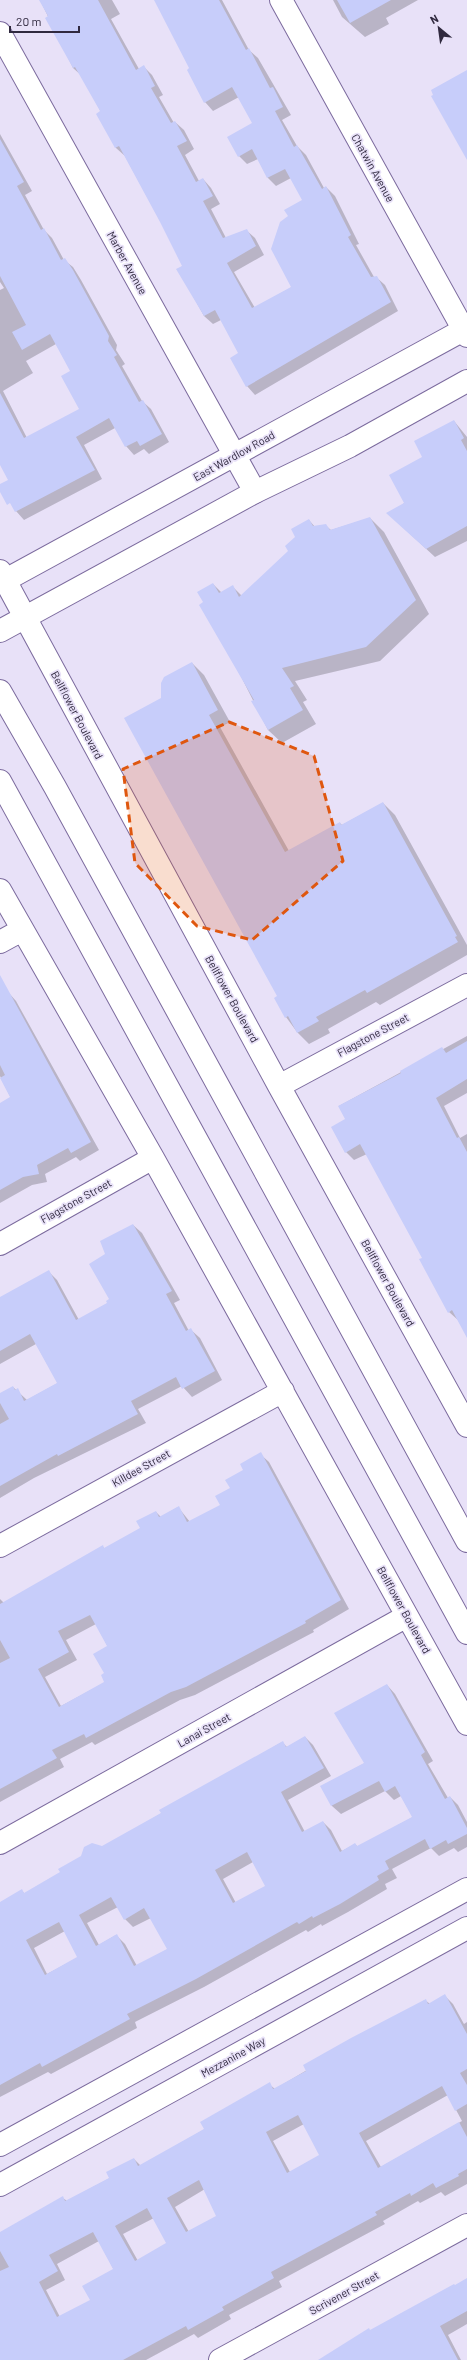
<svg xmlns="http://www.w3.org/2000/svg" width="467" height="2360" font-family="Barlow,sans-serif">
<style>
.shadow{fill:#0003;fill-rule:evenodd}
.building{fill:#c7cdfa;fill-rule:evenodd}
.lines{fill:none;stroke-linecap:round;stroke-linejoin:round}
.minor-casing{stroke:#7c6b9e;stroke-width:24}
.secondary-casing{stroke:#7c6b9e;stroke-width:24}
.minor{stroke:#fff;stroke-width:22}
.secondary{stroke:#fff;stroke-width:22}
.marked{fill:#df570f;fill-opacity:0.2;stroke:#df570f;stroke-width:3;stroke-dasharray:8 5;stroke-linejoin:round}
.labels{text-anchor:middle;stroke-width:3.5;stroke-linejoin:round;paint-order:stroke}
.street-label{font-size:11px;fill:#30293f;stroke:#e8e1f8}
</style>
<rect width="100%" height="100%" fill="#e8e1f8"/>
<path class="shadow" d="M40,0H112L120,14L111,19L126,46L139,69L144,67L152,75L163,95L159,97L174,123L175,122L184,130L194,149L185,155L199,181L203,179L211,188L220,204L211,209L226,238L246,230L255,238L264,255L234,272L255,308L292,287L289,216L303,200L291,178L276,186L268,178L258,159L247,164L239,156L254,124L239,97L213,111L205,102L191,69L155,0H222L249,50L258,58L291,115L282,120L297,146L306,155L324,188L326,187L335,196L359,244L356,245L374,277H376L385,285L398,311L255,395L247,386L240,353L221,320L213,324L204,316L178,269L183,266L161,222L125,156L116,148L97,114L101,112L82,76L73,68Z
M333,0H418L386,18L389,24L365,37L342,17Z
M0,134L32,191L25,195L44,230L52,238L64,260L73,267L81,280L117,345L116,350L125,364L122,366L142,401L151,409L169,442L149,454L144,449L134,455L126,446L115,428L84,445L102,479L24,520L16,511L10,480L0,463V290L4,288L0,282ZM56,344L71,371L81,410L27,438L3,391L33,373L26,361Z
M454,421L467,437V541L435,557L396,521L424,457Z
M370,518L384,532L429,614L380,661L295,681L307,700L303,702L316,724L282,743L268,730L204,603L213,584L222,593L233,587L242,596L289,551L309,520L315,527L325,525L331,530Z
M192,663L204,675L230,722L220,727L289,851L340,823L342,825L383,803L395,815L467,945V955L380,1005L376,1002L328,1029L330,1033L309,1044L297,1032L286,1017L162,699Z
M8,992L16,1001L99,1150L80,1161L76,1157L45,1174L47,1182L32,1185L0,1203V1104L11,1098L0,1076V996Z
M467,1036V1093L444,1106L460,1138L467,1134V1333L458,1320L449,1312L423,1258L367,1154L354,1160L346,1152V1119L339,1106Z
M133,1225L142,1233L180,1300L174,1303L189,1331L191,1330L200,1338L222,1380L192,1397L182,1386L138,1409L146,1423L34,1478L0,1498V1394L13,1387L27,1400L58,1383L36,1344L0,1364V1303L49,1272L57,1280L79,1320L108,1303L111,1300L106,1255Z
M260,1454L269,1462L349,1609L313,1630L314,1632L195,1695L180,1700L95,1745L92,1742L60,1759L64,1767L0,1802V1599L4,1603L103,1547L105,1549L141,1529L156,1512L161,1517L178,1507L190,1522L222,1506L231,1488ZM96,1624L108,1647L106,1682L61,1706L45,1677L77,1660L66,1640Z
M387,1685L395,1694L433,1761L428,1764L448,1798L450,1797L458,1805L467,1822V1847L458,1852L454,1848L439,1856L431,1848L392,1869L397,1878L385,1884L387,1889L348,1912L322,1926L321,1924L308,1932L306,1930L204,1987L135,2022L137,2028L51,2074L48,2072L0,2097V1903L22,1891L25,1894L282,1742L287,1747L305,1737L313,1745L331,1776L288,1800L305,1832L323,1822L331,1830L342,1851L355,1844L358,1847L413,1817L401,1796L394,1800L385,1791L341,1814L332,1806L322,1786L365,1763ZM253,1862L267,1886L236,1903L223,1879ZM118,1907L125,1919L133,1927L151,1918L168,1949L137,1966L125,1944L116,1935L99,1945L87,1923ZM65,1931L79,1957L47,1974L34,1948Z
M445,1996L453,2004L464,2024L467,2022V2184L445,2196L441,2192L420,2203L418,2201L383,2221L385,2224L279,2281L282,2287L229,2315L231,2319L198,2338L194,2334L146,2360H0V2238L63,2198L67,2201L110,2178L134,2159L141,2166L205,2129L269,2084L275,2089L425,2000L430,2004ZM448,2095L462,2121L381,2167L366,2141ZM304,2124L321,2155L290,2172L273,2141ZM205,2189L218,2216L189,2232L175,2207ZM154,2218L168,2243L138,2261L123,2234ZM99,2241L114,2270L91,2301L60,2317L46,2290L65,2280L57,2264Z
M467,2282V2324L448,2335L461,2360H323L371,2331L455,2286Z"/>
<path class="building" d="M39,0H98L136,70L144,65L155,86L151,88L171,123L175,121L187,141L177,146L196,182L203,178L213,196L203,201L223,238L247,229L256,246L227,263L252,308L291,287L271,249L280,222L288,216L284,210L302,200L285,169L267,178L252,149L238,157L227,137L252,123L232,87L204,103L187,70L189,68L154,0H219L246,50L249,48L270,88L273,87L283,107L275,111L294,147L297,145L322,189L326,186L351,235L348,237L371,277L377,276L391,302L246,387L230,358L238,353L215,310L204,316L176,269L182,266L160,222L119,146L115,148L96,114L100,111L75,67L73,68L45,18L48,16Z
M337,0H391L350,23Z
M467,70V160L431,96L433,95L431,90Z
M0,139L24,182L17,186L41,230L44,228L61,260L65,258L73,270L109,336L108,341L117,355L114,357L139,402L143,400L162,434L140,446L137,441L125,447L109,418L76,437L95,470L15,512L10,503L7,505L0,492V484L8,480L0,465V393L24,438L79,409L61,376L70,371L50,334L22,350L12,332L26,325L0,276Z
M454,420L464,438L461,440L467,451V526L426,549L386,513L404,503L389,475L422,457L414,441Z
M370,517L416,600L366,647L282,668L294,686L290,688L303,710L268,730L251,701L254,700L199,605L203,602L197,592L213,583L219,593L233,585L239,597L288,551L285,546L295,537L291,529L309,519L313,526L326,524L330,530Z
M192,662L218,710L209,715L285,852L340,822L341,825L383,802L457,936L455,937L458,942L367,993L365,990L316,1017L319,1021L297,1033L288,1016L285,1018L274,998L277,996L124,718L161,698V683L164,677Z
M0,975L91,1142L71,1153L68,1148L37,1165L39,1174L23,1177L0,1190V1103L10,1097L0,1078L5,1075L0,1065Z
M467,1041V1079L436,1098L457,1138L459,1137L467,1152V1338L452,1310L448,1313L419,1259L422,1258L360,1144L345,1153L331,1127L345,1119L338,1106L401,1073L400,1071L442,1047L446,1053Z
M133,1224L172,1291L166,1294L186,1331L191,1328L215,1371L182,1389L176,1377L131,1401L138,1414L58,1456L57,1454L0,1486V1424L9,1419L0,1403V1393L13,1386L15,1390L18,1388L24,1401L57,1383L30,1334L0,1351V1297L49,1270L76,1320L107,1303L106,1301L109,1299L89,1264L105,1254L100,1241Z
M261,1452L341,1600L305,1621L306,1623L186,1687L171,1692L86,1738L84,1734L52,1750L57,1758L0,1789V1663L10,1658L0,1640V1604L103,1545L104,1548L140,1528L136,1521L156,1511L159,1517L179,1506L187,1522L220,1505L215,1496L230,1488L225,1480L243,1470L240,1464ZM90,1615L107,1646L93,1654L104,1673L101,1675L104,1682L59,1707L38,1669L69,1652L58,1631Z
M387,1684L425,1752L421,1755L445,1799L450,1796L467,1828V1834L448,1844L446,1840L430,1849L425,1839L385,1861L389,1869L377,1876L379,1880L340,1904L313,1918L312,1916L299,1924L297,1922L196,1979L127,2014L130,2019L42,2067L40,2063L0,2085V1902L22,1889L24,1893L60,1872L58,1869L81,1856L84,1847L92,1843L102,1846L161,1813L159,1810L283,1741L286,1747L305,1736L324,1768L281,1792L302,1832L323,1821L340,1852L355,1843L357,1846L412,1817L395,1786L385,1792L379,1781L331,1806L320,1786L364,1763L334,1713ZM247,1852L265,1886L233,1903L215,1870ZM111,1897L124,1920L144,1908L167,1949L134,1966L117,1934L96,1946L79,1915ZM59,1922L77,1957L45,1975L26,1940Z
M445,1994L467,2034V2069L460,2073L467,2085V2104L455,2111L442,2086L359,2133L378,2168L459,2122L467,2137V2169L458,2174L459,2176L436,2188L433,2183L411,2196L410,2193L375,2212L377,2215L271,2272L274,2278L222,2307L224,2310L188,2330L186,2326L123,2360H0V2271L9,2267L0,2251V2232L63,2196L65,2201L109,2178L106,2172L134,2158L138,2166L204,2129L200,2122L270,2082L273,2089L306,2071L303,2065L351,2038L426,1999L428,2004ZM298,2115L319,2155L287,2173L266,2132ZM199,2180L216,2216L186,2232L167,2198ZM147,2208L166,2243L135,2261L115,2226ZM93,2232L113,2269L82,2286L90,2300L57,2317L39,2282L58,2271L49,2255Z
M467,2278V2311L440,2326L458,2360H318L369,2328L370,2330L454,2284L455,2285Z"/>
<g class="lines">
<defs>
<path id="minor" d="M281,0L467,336
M0,33L255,492
M0,571L279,1086L467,1426
M0,890L153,1158L467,1724
M0,942L22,930
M279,1086L467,985
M0,1244L153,1158
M0,1546L283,1391
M0,1843L407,1616
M0,2145L467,1889
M0,2185L467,1928
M220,2360L467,2225"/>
<path id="secondary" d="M0,583L467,328
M0,631L255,492L350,446L467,381
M0,691L55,787L467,1541
M0,781L467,1633"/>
</defs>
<use href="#minor" class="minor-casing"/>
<use href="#secondary" class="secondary-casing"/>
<use href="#minor" class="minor"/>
<use href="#secondary" class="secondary"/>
</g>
<path class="marked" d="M229,722L314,756L343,861L252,940L197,926L135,863L123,769Z"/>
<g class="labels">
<g class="street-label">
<text transform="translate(373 168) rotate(61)" y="4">Chatwin Avenue</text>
<text transform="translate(127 263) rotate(61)" y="4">Marber Avenue</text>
<text transform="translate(234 456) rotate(-29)" y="4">East Wardlow Road</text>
<text transform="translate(77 715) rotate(62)" y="4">Bellflower Boulevard</text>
<text transform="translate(232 999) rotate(61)" y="4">Bellflower Boulevard</text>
<text transform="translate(373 1035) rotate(-28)" y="4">Flagstone Street</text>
<text transform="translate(76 1201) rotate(-29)" y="4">Flagstone Street</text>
<text transform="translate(388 1283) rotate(61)" y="4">Bellflower Boulevard</text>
<text transform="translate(141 1468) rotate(-29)" y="4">Killdee Street</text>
<text transform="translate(404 1610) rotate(61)" y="4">Bellflower Boulevard</text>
<text transform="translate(204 1730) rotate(-29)" y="4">Lanai Street</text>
<text transform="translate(233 2057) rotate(-29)" y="4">Mezzanine Way</text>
<text transform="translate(344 2293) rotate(-29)" y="4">Scrivener Street</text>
</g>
</g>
<g transform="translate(439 28) rotate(331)" stroke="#e8e1f8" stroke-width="3" paint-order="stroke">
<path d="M0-3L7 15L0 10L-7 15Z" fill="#30293f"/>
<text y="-6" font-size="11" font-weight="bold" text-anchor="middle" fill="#30293f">N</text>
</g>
<path d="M10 26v6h69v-6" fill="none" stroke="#30293f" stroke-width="2"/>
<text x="16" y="26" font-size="12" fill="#30293f" stroke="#e8e1f8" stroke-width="3" paint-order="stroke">20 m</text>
</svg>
